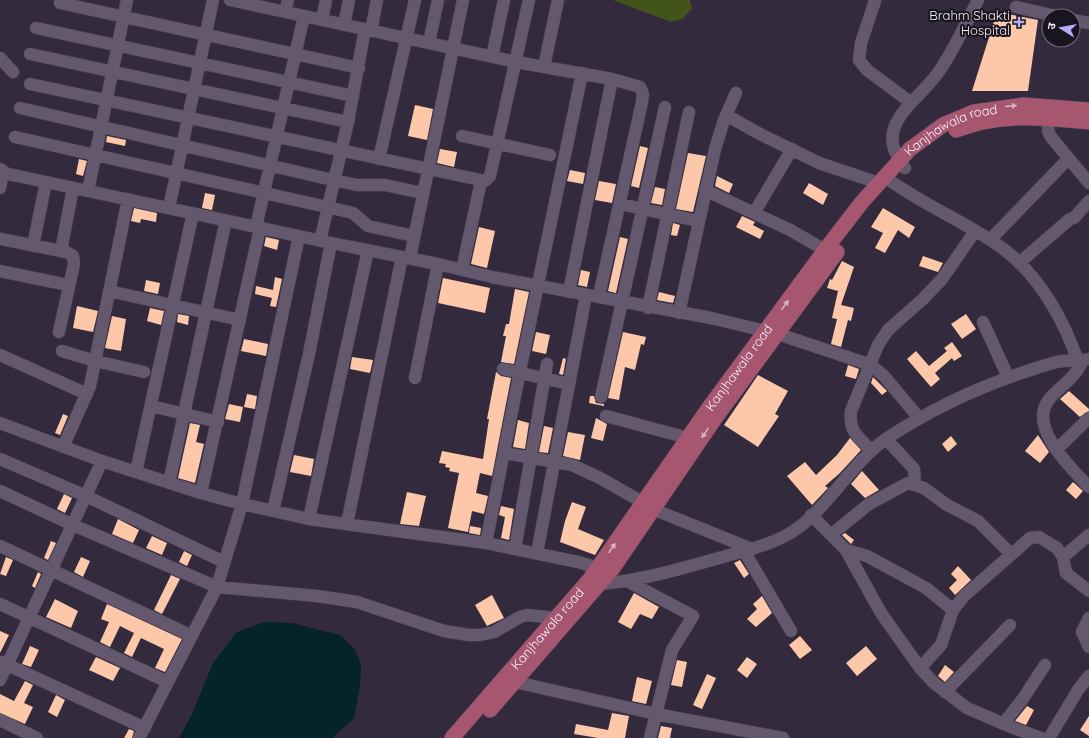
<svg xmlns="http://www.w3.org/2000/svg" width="1089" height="738" font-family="Quicksand,'Noto Sans Devanagari',sans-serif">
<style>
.green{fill:#435419}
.water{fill:#05232a}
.building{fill:#fcc8a9}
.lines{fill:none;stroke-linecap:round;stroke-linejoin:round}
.minor-casing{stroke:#504758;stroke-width:13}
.major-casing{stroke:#504758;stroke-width:16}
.minor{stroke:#63586e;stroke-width:12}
.major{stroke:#a6566f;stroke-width:15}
.oneway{fill:#d6b2c4}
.poi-dot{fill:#b4acf9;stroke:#19151e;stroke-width:1.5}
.labels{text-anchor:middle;stroke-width:4;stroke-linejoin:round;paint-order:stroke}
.poi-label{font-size:13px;fill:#f6effd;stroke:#19151e;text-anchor:end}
.street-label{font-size:13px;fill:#f6effd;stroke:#19151e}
</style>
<rect width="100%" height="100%" fill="#342a3e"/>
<path class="green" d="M613,0H690L692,9L682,19L671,22Z"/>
<path class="water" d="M264,622L292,623L340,635L354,648L361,664L360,686L354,718L332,738H179L192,714L213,663L237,632Z"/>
<path class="building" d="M997,12L1038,20L1028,91H972Z
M415,105L433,109L427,140L408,136Z
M107,136L126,140L125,146L106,142Z
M640,146L648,148L639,188L631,186Z
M440,149L457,152L454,167L437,163Z
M688,153L706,156L693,212L676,209Z
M79,159L87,161L83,176L76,174Z
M570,170L585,173L583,184L567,181Z
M717,176L733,184L729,193L715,186Z
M599,181L616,184L612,203L595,200Z
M809,183L828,194L823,205L803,193Z
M655,187L665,189L662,205L651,203Z
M205,193L215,195L212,210L202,208Z
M134,208L157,213L156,222L141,219L140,223L131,221Z
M883,208L915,227L909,238L898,230L885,253L875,248L883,233L871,227Z
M742,216L755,222L753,225L764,231L760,239L736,227Z
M673,223L680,225L677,236L671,235Z
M479,227L495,231L487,268L471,264Z
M266,237L279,240L277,250L264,246Z
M620,237L628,239L616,293L608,291Z
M923,256L943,263L938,272L919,266Z
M842,261L854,267L841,305L854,308L851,321L848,320L841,347L831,344L837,319L832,318L838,291L827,288L830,279L832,280Z
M581,270L590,272L587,287L578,285Z
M275,277L282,279L276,307L270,306L272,298L255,294L256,286L273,290Z
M443,278L490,288L485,313L438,303Z
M146,280L160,283L158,294L144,291Z
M515,289L529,292L514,364L501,362L506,336H503L506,324H509Z
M659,292L675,296L673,303L657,300Z
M77,306L98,311L93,332L73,328Z
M150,308L164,311L161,325L147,321Z
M178,314L189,316L188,325L177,322Z
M966,314L976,329L962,339L951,324Z
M112,316L126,319L121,351L105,348Z
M536,332L550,335L546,354L532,351Z
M623,332L646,337L644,345L641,344L635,370L625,367L619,400L608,398Z
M244,339L268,344L266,356L241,351Z
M952,342L962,356L954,361L952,358L935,373L940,379L931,387L907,359L916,351L929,366L947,351L944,348Z
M352,357L373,360L370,373L350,369Z
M563,358L566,359L563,375L559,374Z
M848,365L859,369L856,379L845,376Z
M496,372L501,376L511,378L492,476L480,473L476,493L488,496L484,514L472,511L468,532L448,528L459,473L449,471L450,468L445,467L446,464L439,463L442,451L483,459L489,419H487Z
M758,375L788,391L775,414L779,416L758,447L724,425Z
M873,377L887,391L882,395L871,383Z
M1069,391L1089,409V411L1080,417L1060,399Z
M247,394L257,396L255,409L244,407Z
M590,396H594L596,403L604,404V406L589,403Z
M229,404L243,407L240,422L225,419Z
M63,414L68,416L60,435L55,433Z
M596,418L607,424L603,441L591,438Z
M518,420L529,423L525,449L513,447Z
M190,423L200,425L196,442L204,444L195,483L178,478Z
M544,426L553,428L548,453L539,452Z
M568,432L585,435L580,460L563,456Z
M1038,435L1049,452L1040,463L1025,451Z
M951,436L957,444L948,452L942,444Z
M850,438L861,450L840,473L825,486L828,488L812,505L787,476L805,462L816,475L837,455Z
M294,455L314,459L311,476L290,472Z
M862,471L879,490L865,498L851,484Z
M1073,482L1083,491L1076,499L1066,490Z
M407,492L426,496L419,526L400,524Z
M64,494L72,498L65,513L57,509Z
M572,502L586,507L578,529L604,540L595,555L560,542L565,521Z
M501,506L514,509L509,540L501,538L505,517L499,515Z
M118,519L139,530L133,543L112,534Z
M470,526L481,528L480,535L469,533Z
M845,533L854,540L851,544L842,535Z
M152,536L167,543L162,555L146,548Z
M51,541L56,543L48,560L44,558Z
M184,551L192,555L187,566L179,562Z
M6,557L13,560L6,576L0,574Z
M81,557L90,561L83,577L74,572Z
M740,560L749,574L744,578L734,563Z
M958,566L971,580L955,595L949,588L957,580L951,574Z
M38,572L41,574L35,588L32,586Z
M171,575L180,579L162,614L154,610Z
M634,593L659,607L652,619L640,614L631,629L618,622Z
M492,595L504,618L487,626L475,605Z
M762,596L772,613L756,627L747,619L757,609L753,604Z
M55,599L78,611L71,628L46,617Z
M107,604L182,639L165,672L155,668L164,649L141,638L132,657L124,653L134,633L120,626L110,647L100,642L109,622L101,619Z
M0,631L9,635L0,653Z
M800,636L812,650L800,659L789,645Z
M30,646L39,650L31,667L22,664Z
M866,646L877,659L857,676L846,663Z
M96,657L120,668L113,681L89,670Z
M747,657L757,664L747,678L737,670Z
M677,660L687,662L682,687L671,685Z
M945,665L954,672L945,682L938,676Z
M707,674L716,678L702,709L693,705Z
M637,677L652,681L646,704L632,701Z
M25,681L33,685L24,703L33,707L25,724L0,713V694L14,701Z
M56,695L65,700L57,717L48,712Z
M1027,706L1034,710L1026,725L1015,721Z
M612,713L629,716L625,738H598L574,734L576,724L608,730Z
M1089,716V736L1080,730Z
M661,726L672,728L670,738H658Z
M129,729L134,731L132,738H124Z"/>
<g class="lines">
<defs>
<path id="minor" d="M230,0L516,62L612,79L640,87L643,94L642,102L599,296
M875,1L861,43L859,60L867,70L910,102
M60,3L359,68
M1016,7L1056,16
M285,12L288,0
M322,20L326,0
M1073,20L1089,23
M344,25L349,0
M36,28L353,96
M371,31L377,0
M429,43L438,0
M30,54L348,122
M492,57L504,0
M0,58L13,72
M544,67L558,0
M30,84L485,181L490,176L529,0
M20,108L333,180L357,185H385L422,193
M726,115L758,133L819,163L879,183
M1049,119L1048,131L1051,137L1089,183
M462,136L550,155
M15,137L349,212L353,213L368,226L414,236
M379,159L415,0
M905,168C869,125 919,102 940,70C955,48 966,23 978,0
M0,169L7,174L18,176L331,243L438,264L492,277L711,318L778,334L871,365L884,376L919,418
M892,182C925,205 962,221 995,243C1036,270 1062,316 1078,361
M0,188L3,171
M705,190L790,230L825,250
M88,191L127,0
M620,204L698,221
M169,208L213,0
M754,213L792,149
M256,227L304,16
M0,239L66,252L73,256L74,264L59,332
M990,240L1068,159
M320,241L348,122L365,29
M33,246L46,182
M61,251L73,188
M410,258L463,0
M1019,263L1070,219L1074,218L1089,201
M462,270L481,181
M0,271L68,285
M109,291L240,320
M569,292L612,79
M648,308L689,112
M679,313L715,149L724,120L736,93
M983,322L1008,377
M62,351L95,361L144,372
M0,355L87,394
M1082,361C1077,376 1061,386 1050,398C1026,426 1071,468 1089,487
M503,369L569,384
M415,378L438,264
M601,397L665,107
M151,406L218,422
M606,416L688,438
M0,423L102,461L201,493L242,504L309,519L486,543L578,562L598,568
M886,439L914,469L915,485
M63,447L90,386L128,199
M1057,449L1089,418
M871,450C857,436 849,432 851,411L878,345L888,330L923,299L942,279L975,231
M504,453L572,465L598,477L660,512L752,549
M0,459L86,496L224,562
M136,472L193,213
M169,483L226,220
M0,491L73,525L217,587L317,596L357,602L444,631L469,635H480L494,632L520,617L527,615L556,618
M201,493L260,228
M273,511L309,354L331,243
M811,515L846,550L881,613L920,668L934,683L967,708L1011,727L1041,738
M309,519L368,250
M347,524L402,257
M832,534L869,504L908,483L924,488L947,505L978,521L1011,554
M486,543L520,371L582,73
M0,546L192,636
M515,549L547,364
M846,550L867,556L926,588L953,610
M744,551L791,631
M537,553L586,295
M1063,557L1089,535
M627,581L693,616L672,650L650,738
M600,584C644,580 684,568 726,556C748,550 773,544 792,532C827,510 850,464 886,439C938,404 994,380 1053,363C1065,359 1077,362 1089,359
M0,604L168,682
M1089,618L1082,632L1089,647
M1,662L145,728
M920,668L941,645L953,610L964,596L1030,538L1039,537L1057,548L1063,557L1066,573L1089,591
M0,680L102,461
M507,680L656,714L783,738
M945,692L1010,625
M0,720L37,738
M1003,724L1022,700L1045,665
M139,738L217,587L242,504L299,236
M1049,738L1078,690L1089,676"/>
<g id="major">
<path d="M956,130C1003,112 1040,118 1089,122"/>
<path d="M490,710L613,568L716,417L837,252"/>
<path id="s1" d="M452,738L590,579L708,409L825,250L862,202L910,149L943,125L974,112L1024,105L1089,110"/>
</g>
</defs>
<use href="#minor" class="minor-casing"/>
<use href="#major" class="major-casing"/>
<use href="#minor" class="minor"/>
<use href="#major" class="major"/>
</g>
<defs><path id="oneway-solid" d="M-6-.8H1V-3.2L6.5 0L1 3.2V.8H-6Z"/></defs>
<g class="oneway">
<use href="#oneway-solid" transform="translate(1011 106) rotate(-5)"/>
<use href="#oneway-solid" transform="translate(785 305) rotate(-53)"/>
<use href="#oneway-solid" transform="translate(705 433) rotate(124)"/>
<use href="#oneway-solid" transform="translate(612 548) rotate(-55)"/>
</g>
<path class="poi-dot" d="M1017 16h4v4h4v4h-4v4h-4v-4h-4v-4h4z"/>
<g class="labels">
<g class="poi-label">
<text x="1010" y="20">Brahm Shakti<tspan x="1010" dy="15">Hospital</tspan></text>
</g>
<g class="street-label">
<text dy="5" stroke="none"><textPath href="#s1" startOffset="793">Kanjhawala road</textPath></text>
<text dy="5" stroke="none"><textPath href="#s1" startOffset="469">Kanjhawala road</textPath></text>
<text dy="5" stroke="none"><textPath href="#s1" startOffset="145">Kanjhawala road</textPath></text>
</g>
</g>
<g transform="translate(1061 28) rotate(281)"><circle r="19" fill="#19151e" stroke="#716c77"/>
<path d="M0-3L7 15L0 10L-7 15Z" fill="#b4acf9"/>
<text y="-6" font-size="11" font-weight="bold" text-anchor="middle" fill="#f6effd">उ</text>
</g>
</svg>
